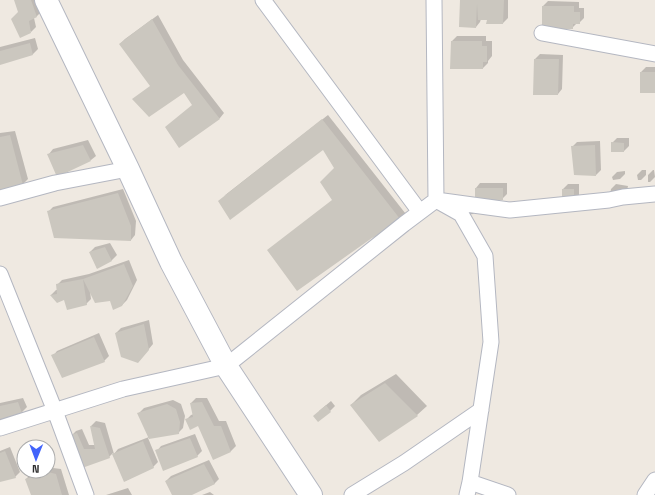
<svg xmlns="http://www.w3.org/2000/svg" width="655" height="495" font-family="'Space Grotesk',sans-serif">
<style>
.shadow{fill:#0003}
.building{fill:#cbc7bf}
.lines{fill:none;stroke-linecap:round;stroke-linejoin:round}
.minor-casing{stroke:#b4b7c1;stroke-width:17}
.secondary-casing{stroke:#b4b7c1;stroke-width:24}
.minor{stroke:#fff;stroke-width:15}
.secondary{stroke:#fff;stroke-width:22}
</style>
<rect width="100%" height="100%" fill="#efe9e1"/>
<path class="shadow" d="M15,0H38L42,11L37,16L34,18L36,27L31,32L19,12Z
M462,0H508V18L503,23L488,19H481L480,22L476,27Z
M548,1L579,2V8H584V18L579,23H577L572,28L543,6Z
M158,15L183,60L224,113L220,118L179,146L193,105L184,92L151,85L120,44L125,39Z
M457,36H486V41H492V56L488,61V63L483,68H451L452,41Z
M35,38L38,49L33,54L0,64V47Z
M540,54L563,55L562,89L558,94L535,59Z
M646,67H655V92L641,72Z
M328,115L409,218L404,223L333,199L335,168L323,148L224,196Z
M15,131L28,179L23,184L0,191V133Z
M617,138H629V146L624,151L612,143Z
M88,140L96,156L91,160L49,154L53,149Z
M600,141L601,170L596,175L572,147L577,142Z
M642,170H646V175L641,180H638L637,175Z
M653,170H654L655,177L650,182H648V175Z
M625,171V174L620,179L613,180L612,177L617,172Z
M480,183H507V194L502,199H477L478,209L473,214L465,215L476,198V188Z
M568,184H579V197L574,202L563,189Z
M616,184L628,186L627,191L610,195L611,189Z
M123,189L136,221L135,235L131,240L48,212L53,207Z
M110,243L117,255L112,260L97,268L90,252L95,247Z
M129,260L137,280L127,300L122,305L90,291L91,299L86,304L65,299L57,302L51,295L56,290H58L57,285L62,280L89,274Z
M149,320L153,344L138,362L116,333L121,328Z
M99,333L109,356L104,361L53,356L57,351Z
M396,374L427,406L417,415L351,405L361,395Z
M23,398L27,407L22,412L0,420V403Z
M196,398H207L219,421H226L236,446L231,451L213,458L199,425L186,420L191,415L194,414L191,403Z
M173,400L181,404L185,416L183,428L178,433L148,438L158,462L153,467L125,481L113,453L109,457L82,467L71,436L76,431L82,429L89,445H95L91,426L96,421L105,423L114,454L118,449L149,437L139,413L144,408Z
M331,401L335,406L330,411H319Z
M195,434L202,451L197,456L157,451L161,446Z
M10,447L20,472L15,477L0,481V451Z
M209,460L219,479L214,484L190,495H173L166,481L171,476Z
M53,468L61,469L69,495H32L26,479L31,474L42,471H48V469Z
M128,488L132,495H106Z
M210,492L214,495H202Z"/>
<path class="building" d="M14,0H31L37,17L29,21L31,33L20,38L11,19L18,12Z
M460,0H504L503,24H486L487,20H478L477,4L476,28L459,27Z
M542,6H574V12H580V24H573V29H557L542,33Z
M152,19L178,65L220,119L179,148L165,127L192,105L184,93L149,117L132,99L150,86L119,44Z
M451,41H482V46H487V62H483V69H450Z
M30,43L33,55L0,65V51Z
M534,59H559L558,95H533Z
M640,72H655V93H640Z
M322,119L404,224L372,238L297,291L267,250L332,200L320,182L334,168L323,150L230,220L218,201Z
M10,135L23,185L0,192V137Z
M611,142L624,143V152H611Z
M83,145L91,161L57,177L47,154Z
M595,145L596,176L574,175L571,146Z
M475,188H503V200H475Z
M562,189H574V203H562Z
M118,193L131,226V241L54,238L47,211Z
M105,247L112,261L97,269L89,252Z
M124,264L133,286L122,306L113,310L110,301L95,303L83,279Z
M83,279L87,305L67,310L64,300L57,303L50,295L57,294L56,284Z
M144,324L149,350L138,363L121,357L115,333Z
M94,337L105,362L62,378L51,355Z
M385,383L418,416L379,442L350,405Z
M18,402L22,413L0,421V406Z
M202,402L214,426H221L231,452L213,460L198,426L190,430L185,419L193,417L190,403Z
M167,404L176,409L180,422L179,434L149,439L137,413Z
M326,405L331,412L318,422L313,416Z
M90,426L100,428L110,458L82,468L70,435L77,433L84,449H95Z
M190,438L198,457L163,471L155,450Z
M143,441L154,468L124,482L112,454Z
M5,451L16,478L0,482V453Z
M204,464L215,484L192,495H172L165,481Z
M48,472L56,474L62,495H31L25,479Z"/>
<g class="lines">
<defs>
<path id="minor" d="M263,0L420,212
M542,33L655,54
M0,198L55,183L128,169
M0,274L55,411L86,495
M0,428L123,389L226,366L404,224L436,200L434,0
M470,482L508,495
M352,495L404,463L481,410
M467,495L470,482L491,342L485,256L461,214L436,200L510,210L609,200L623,197L655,194
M645,495L655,480"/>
<path id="secondary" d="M46,0L128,169L171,262L226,366L311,495"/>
</defs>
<use href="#minor" class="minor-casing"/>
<use href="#secondary" class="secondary-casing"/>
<use href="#minor" class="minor"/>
<use href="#secondary" class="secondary"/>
</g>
<g transform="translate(36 459) rotate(181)"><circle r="19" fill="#ffffff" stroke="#ababab"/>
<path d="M0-3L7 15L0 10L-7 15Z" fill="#4264fb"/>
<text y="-6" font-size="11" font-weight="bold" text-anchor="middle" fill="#2e2e2e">N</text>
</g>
</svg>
